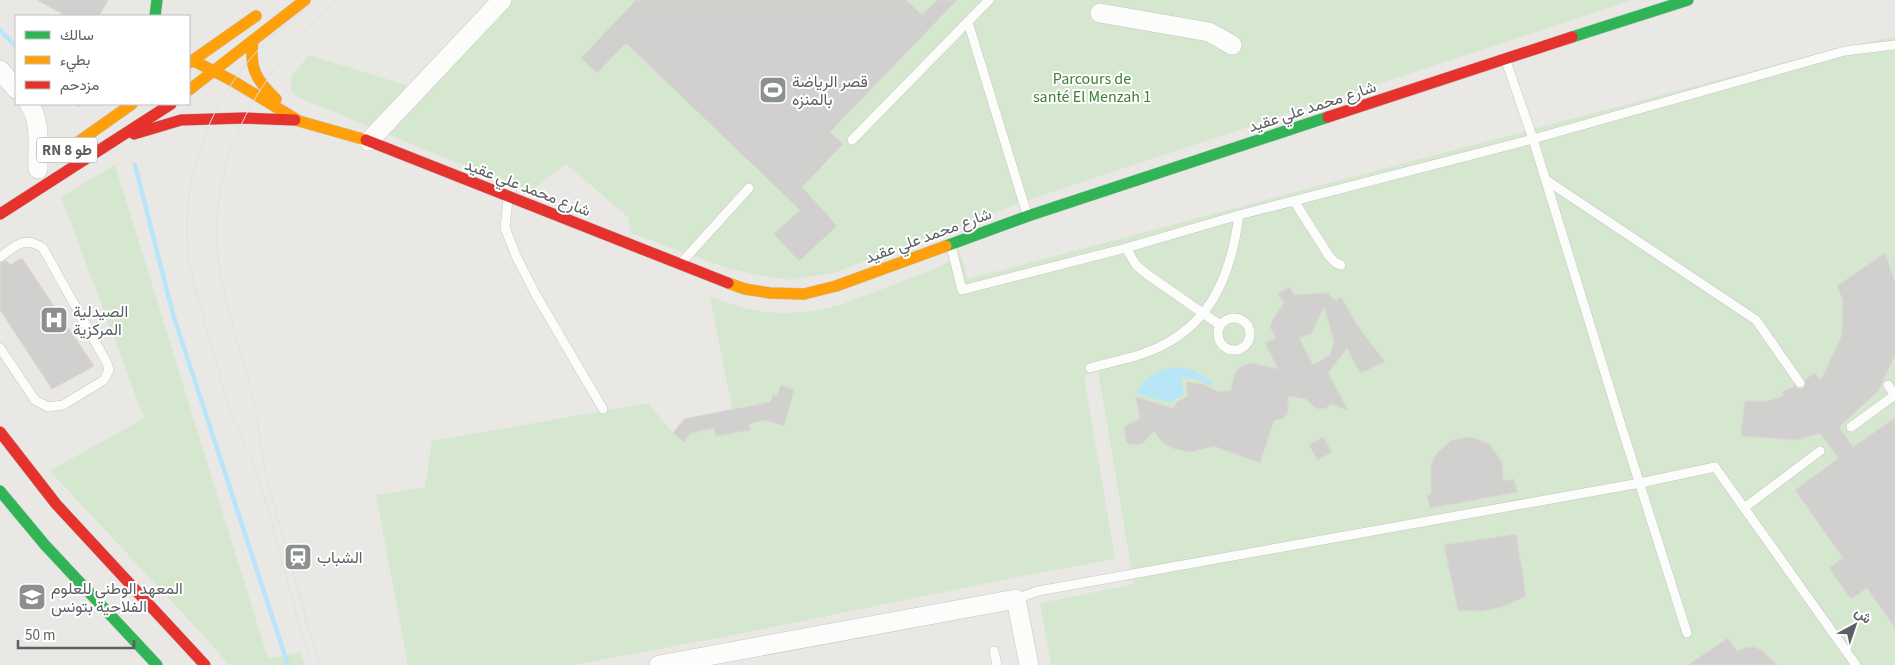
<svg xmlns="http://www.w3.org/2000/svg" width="1895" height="665" font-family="'Source Sans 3',Vazirmatn,sans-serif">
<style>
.green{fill:#d5e7cf;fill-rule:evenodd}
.water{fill:#b6e6f7}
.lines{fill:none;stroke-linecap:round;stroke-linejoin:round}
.stream{stroke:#b6e6f7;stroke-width:4.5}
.building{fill:#d2d0cf;stroke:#dad7d4;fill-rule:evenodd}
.lane-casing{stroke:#c6c6c6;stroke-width:10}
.street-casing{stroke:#c6c6c6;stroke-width:20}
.fast-casing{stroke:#c6c7c7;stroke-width:12}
.slow-casing{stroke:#c6c7c7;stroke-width:12}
.jam-casing{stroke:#c6c7c7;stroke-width:12}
.lane{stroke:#fcfcfb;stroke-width:9}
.street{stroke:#fcfcfb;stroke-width:19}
.fast{stroke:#30b455;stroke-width:11}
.slow{stroke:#ff9f0a;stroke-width:11}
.jam{stroke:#e5322d;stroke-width:11}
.tram{stroke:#e2e1e2;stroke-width:1}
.labels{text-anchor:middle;stroke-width:4;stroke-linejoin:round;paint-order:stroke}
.shield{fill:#fff;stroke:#8c9092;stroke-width:1}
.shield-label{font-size:15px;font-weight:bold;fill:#5a6063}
.park-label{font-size:16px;fill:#3c8232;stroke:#fff}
.poi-label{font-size:16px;fill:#5a6063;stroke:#fff;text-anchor:start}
.street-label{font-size:16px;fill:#5a6063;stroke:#fff}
</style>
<rect width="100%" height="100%" fill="#eae8e5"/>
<path class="green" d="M493,0H636L581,58L597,73L626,43L790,200L843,144L830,132L957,0H1632L1034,198L833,273L792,280L757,275L727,268L631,233L628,217L566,164L529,192L297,97L291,90L292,76L309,55L412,87Z
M906,0H937L922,15Z
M1895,37V665H1051L1040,603L1134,584L1098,371L1084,376L1115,559L1033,574L724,637L573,665H408L376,495L425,487L432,441L648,403L673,433L684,442L693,432L714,428L716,436L749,430V424L770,419L755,409L754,405L741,407L733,412L710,297L744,308L766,312L785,313L815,311L843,304L942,266L960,252L968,279L1842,47ZM781,386L794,390L790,404L770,403L772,395L777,396Z
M115,165L268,659L300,652L305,665H229L203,635L50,471L144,418L61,197Z"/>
<path class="water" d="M1175,367L1193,370L1213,382L1211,385L1196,379L1181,378L1184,395L1177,398L1171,403L1137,393C1144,377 1159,369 1175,367Z"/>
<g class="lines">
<path class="stream" d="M0,30L16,47
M77,104L79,105
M135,165L173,314L288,665"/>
</g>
<path class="building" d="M37,0H108L99,16H66Z
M636,0H906L922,15L937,0H957L830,132L843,144L802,187L837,226L799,261L774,234L800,210L626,43L597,73L581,58Z
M1885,253L1895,282V355L1878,391L1839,427L1853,447L1895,418V628L1867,588L1851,599L1829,568L1843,558L1795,490L1839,458L1820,433L1796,440L1741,436L1745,401H1768L1784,396L1782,392L1795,386L1798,389L1803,388L1806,385L1805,380L1814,373L1821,380L1842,335L1843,300L1837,286Z
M22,258L94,366L52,389L0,310V263L6,260L10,265Z
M1290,287L1294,295L1321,293L1330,294L1329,296L1336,300L1341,297L1357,325L1385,362L1360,373L1347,348L1328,373L1348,410L1331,404L1326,408L1319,409L1314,407L1306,399L1288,396V412L1284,418L1274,421L1260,463L1214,446L1190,452L1175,449L1162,442L1154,431L1143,443L1138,445L1129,444L1126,441L1124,431L1125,427L1129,424L1140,419L1136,397L1173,408L1177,402L1188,396L1186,382L1203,384L1218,392L1231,390L1234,375L1239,368L1245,365L1252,363L1278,369L1265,343L1276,338L1270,327L1273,319L1284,303L1278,293ZM1324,306L1334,342L1330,355L1313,365L1299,338L1312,333Z
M781,385L794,390L784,426L765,420L749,424L750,430L716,436L714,428L691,433L684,442L673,433L684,419L770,402L773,395L777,396Z
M1323,437L1332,452L1318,460L1309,445Z
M1471,437L1489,444L1502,462L1503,481L1514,479L1517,492L1430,508L1427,496L1431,494V465L1437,453L1452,440Z
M1516,534L1526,596L1502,607L1481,611L1458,610L1444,545Z
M1728,638L1737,651L1745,648L1754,647L1763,651L1777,665H1688Z"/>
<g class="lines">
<defs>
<path id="lane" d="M968,22L1027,214
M1506,61L1533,139L1621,425L1687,633
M852,140L989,0
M1546,180L1756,320L1800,383
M508,199L505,228L517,258L536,295L603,409
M1294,201L1329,256L1336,263L1341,265
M951,246L962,290L1126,248L1239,215L1533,139L1845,51L1895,45
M1126,248L1136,265L1148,275L1220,325
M0,257C16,246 24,235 43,248L107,363L109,370L104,380L63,405L48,407L35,400L0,348
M681,263L749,188
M1218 334a16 16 0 1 1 32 0a16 16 0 1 1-32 0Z
M1090,368C1114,361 1141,357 1163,345C1215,319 1232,268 1239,215
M1888,385L1895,396
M1851,427L1895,395
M1744,508L1820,451
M1016,599L1038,591L1640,483L1715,467L1856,665
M994,651L997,665"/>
<path id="street" d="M1100,13L1209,32L1232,45
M0,70L16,89
M29,104C42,122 37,148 38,169
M369,141L502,0
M659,665L1016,599L1029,665"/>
<path id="fast" d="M155,16L157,0
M1572,37L1688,0
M946,246L1028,216L1328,117
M0,491L45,545L157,665"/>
<path id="slow" d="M253,40C249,68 256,80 276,99
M196,62L233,81L299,121L366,140
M189,63L256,16
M189,90L305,0
M64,152L132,104
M728,283L745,289L770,293L804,294L836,286L946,246"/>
<path id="jam" d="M1328,117L1572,37
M134,134L181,120L244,118L295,120
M366,140L728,283
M0,214L171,104
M0,432L56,504L205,665"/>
</defs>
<use href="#lane" class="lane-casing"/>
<use href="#street" class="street-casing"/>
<use href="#fast" class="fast-casing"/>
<use href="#slow" class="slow-casing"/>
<use href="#jam" class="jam-casing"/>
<use href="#lane" class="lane"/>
<use href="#street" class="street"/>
<use href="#fast" class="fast"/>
<use href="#slow" class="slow"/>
<use href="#jam" class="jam"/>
<path class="tram" d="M311,665C292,605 279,543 260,483C253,462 243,441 234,420C224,393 217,365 209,337C202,312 193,286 189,260C178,180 210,96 268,40C284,26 301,13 318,0
M321,665C308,628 298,590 288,553C280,525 271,497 265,469C260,446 259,424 254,401C244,360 229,319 221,277C201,163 257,76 336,0"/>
</g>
<defs>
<symbol id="stadium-square" viewBox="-11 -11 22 22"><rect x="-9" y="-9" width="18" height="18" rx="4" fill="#8c9090" stroke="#fff"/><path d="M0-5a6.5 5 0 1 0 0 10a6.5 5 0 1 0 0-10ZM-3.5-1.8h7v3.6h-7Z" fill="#fff"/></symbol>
<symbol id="hospital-square" viewBox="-11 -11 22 22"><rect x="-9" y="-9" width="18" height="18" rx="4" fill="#8c9090" stroke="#fff"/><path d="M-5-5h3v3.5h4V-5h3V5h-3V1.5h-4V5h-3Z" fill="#fff"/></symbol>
<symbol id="station-square" viewBox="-11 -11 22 22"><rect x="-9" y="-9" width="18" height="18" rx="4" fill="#8c9090" stroke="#fff"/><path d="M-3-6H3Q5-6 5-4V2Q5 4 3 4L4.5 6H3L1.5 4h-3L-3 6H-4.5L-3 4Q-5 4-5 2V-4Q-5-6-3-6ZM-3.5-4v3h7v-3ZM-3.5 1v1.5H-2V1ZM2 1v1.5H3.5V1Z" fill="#fff"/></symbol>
<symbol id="university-square" viewBox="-11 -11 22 22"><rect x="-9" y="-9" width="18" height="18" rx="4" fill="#8c9090" stroke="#fff"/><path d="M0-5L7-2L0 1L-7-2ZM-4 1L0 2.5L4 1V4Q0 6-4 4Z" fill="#fff"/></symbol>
</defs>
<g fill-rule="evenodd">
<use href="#stadium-square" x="757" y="74" width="32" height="32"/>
<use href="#hospital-square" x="38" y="304" width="32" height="32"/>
<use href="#station-square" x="282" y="541" width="32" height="32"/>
<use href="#university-square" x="16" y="581" width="32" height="32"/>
</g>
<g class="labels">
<rect class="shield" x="37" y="137.5" width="60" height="25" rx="4"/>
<g class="shield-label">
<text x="67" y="155">RN 8 طو</text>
</g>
<g class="park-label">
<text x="1092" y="84">Parcours de<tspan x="1092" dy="18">santé El Menzah 1</tspan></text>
</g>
<g class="poi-label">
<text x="792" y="87">قصر الرياضة<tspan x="792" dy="18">بالمنزه</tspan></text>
<text x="73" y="317">الصيدلية<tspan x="73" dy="18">المركزية</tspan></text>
<text x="317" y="563">الشباب</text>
<text x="51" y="594">المعهد الوطني للعلوم<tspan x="51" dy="18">الفلاحية بتونس</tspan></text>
</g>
<g class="street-label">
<text transform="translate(1312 106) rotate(-18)" y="6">شارع محمد علي عقيد</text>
<text transform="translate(528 187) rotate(21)" y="6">شارع محمد علي عقيد</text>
<text transform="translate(928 235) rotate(-20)" y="6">شارع محمد علي عقيد</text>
</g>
</g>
<rect x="15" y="15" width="175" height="90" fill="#ffffff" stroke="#bdbfc1"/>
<rect x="25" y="31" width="25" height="8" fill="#30b455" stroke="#bdbfc1"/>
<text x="60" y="40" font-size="15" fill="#5a6063">سالك</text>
<rect x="25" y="56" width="25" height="8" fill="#ff9f0a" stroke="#bdbfc1"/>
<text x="60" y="65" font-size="15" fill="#5a6063">بطيء</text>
<rect x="25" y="81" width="25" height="8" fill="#e5322d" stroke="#bdbfc1"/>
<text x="60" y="90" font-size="15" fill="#5a6063">مزدحم</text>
<g transform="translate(1855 625) rotate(40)" stroke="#ffffff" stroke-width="4" paint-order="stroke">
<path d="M0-4L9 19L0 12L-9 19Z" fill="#5a6063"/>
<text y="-8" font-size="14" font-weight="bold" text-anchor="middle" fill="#5a6063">ش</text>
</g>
<path d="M18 640v8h116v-8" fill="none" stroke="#5a6063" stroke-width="2.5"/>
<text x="25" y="640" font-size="15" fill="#5a6063" stroke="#ffffff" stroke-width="4" paint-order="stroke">50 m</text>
</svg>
